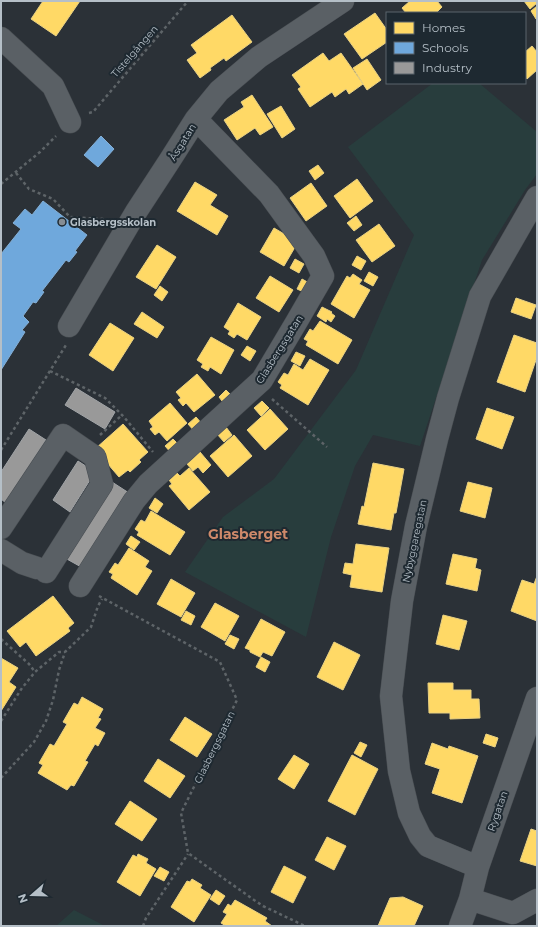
<svg xmlns="http://www.w3.org/2000/svg" width="538" height="927" font-family="Montserrat,sans-serif">
<style>
.green{fill:#283d3d}
.homes{fill:#ffd966;stroke:#e9d183}
.schools{fill:#6fa8dc;stroke:#84afd6}
.industry{fill:#999;stroke:#a1a4a7}
.lines{fill:none;stroke-linecap:round;stroke-linejoin:round}
.minor-casing{stroke:#484d52;stroke-width:23}
.path{stroke:#5e6468;stroke-width:2.5;stroke-dasharray:3 3;stroke-linecap:butt}
.minor{stroke:#5a6065;stroke-width:22}
.poi-dot{fill:#858d95;stroke:#1e2931;stroke-width:1.5}
.labels{text-anchor:middle;stroke-width:4;stroke-linejoin:round;paint-order:stroke}
.street-label{font-size:10px;fill:#b5bfc7;stroke:#1e2931}
.poi-label{font-size:10px;font-weight:bold;fill:#b5bfc7;stroke:#1e2931;text-anchor:start}
.district-label{font-size:14px;font-weight:bold;fill:#ce896a;stroke:#1e2931}
</style>
<rect width="100%" height="100%" fill="#2b3137"/>
<path class="green" d="M433,83H479L537,132V174L525,190L482,260L420,446L373,435L355,466L331,537L306,637L185,572L223,517L274,479L356,370L414,235L348,147Z
M74,910L105,926H56Z"/>
<path class="homes" d="M43,1H80L56,36L31,19Z
M410,1H437L442,7L436,13H406L402,8Z
M524,1H537V3L530,9Z
M537,6V18L536,19L531,11Z
M375,13L387,30V42L362,59L344,34Z
M232,15L252,42L226,61L224,58L210,68L211,70L200,78L187,60L197,53L191,45Z
M532,46L537,52V70L527,79L525,76V52Z
M323,53L329,61L341,53L363,84L349,94L346,89L335,97L332,92L310,107L298,89L301,87L292,75Z
M367,59L381,80L367,90L353,68Z
M252,95L273,127L260,135L255,128L237,140L224,120L244,107L241,102Z
M281,106L295,129L282,138L267,114Z
M318,165L324,173L315,180L309,171Z
M357,179L373,201L350,218L334,196Z
M195,182L217,195L210,205L228,216L217,235L177,211Z
M311,183L327,206L306,221L290,198Z
M356,216L362,225L354,231L347,223Z
M379,224L395,246L372,262L356,240Z
M274,228L298,242L284,266L260,252Z
M157,245L176,257L156,289L136,277Z
M357,256L366,261L361,270L352,265Z
M295,259L304,264L299,273L290,268Z
M369,272L378,277L373,286L364,281Z
M353,274L362,280L359,284L370,290L354,318L331,304L347,276L350,278Z
M270,276L293,290L279,312L256,298Z
M302,279L311,284L306,293L297,289Z
M160,286L168,292L162,301L154,295Z
M516,298L536,305L531,319L511,312Z
M238,303L261,317L247,340L237,334L234,338L228,334L230,331L224,327Z
M322,307L332,312L331,313L335,316L331,322L327,319L326,322L317,316Z
M142,312L164,327L157,338L134,324Z
M320,321L352,340L338,364L306,345L308,341L304,339L310,329L313,331Z
M110,323L134,338L113,371L89,355Z
M514,335L537,343V361L536,360L525,392L497,382Z
M211,337L234,350L221,374L210,367L208,371L201,367L203,364L197,360Z
M247,346L256,351L250,361L241,355Z
M296,352L305,356L300,366L291,361Z
M310,359L329,370L308,405L280,388L282,385L278,382L284,373L288,375L294,364L303,370Z
M197,374L215,395L194,412L186,403L183,406L178,400L181,398L176,392Z
M226,390L234,398L225,405L219,397Z
M262,401L269,408L261,416L254,408Z
M170,403L187,423L167,441L159,432L155,435L150,429L153,427L149,421Z
M487,408L514,417L502,449L476,439Z
M270,409L288,429L265,450L247,430Z
M196,417L203,425L195,432L188,424Z
M123,424L148,452L139,460L141,462L130,472L128,470L119,477L95,449Z
M226,427L232,435L224,442L217,434Z
M234,435L252,456L228,477L210,456Z
M173,439L180,446L172,454L165,446Z
M200,452L211,465L203,473L198,467L193,471L187,464Z
M373,463L404,469L396,513H394L391,530L358,524L362,506L364,507Z
M189,468L210,492L189,510L169,486L172,484L169,480L177,473L180,476Z
M468,482L492,488L485,518L460,511Z
M155,498L163,504L157,513L149,508Z
M151,511L185,532L170,555L137,535L139,532L135,529L141,520L145,522Z
M131,536L140,542L134,550L126,544Z
M356,544L389,548L382,592L350,587L352,575L343,573L345,563L353,564Z
M129,548L149,561L145,567L152,571L137,595L111,578L113,574L109,572L115,563L118,565Z
M453,554L477,559L475,568L481,570L477,591L446,584Z
M537,576V621L511,611L522,580L534,584Z
M171,579L195,593L181,617L157,604Z
M53,596L74,623L68,628L70,631L36,656L26,642L20,647L7,631Z
M215,603L239,616L225,641L201,627Z
M186,611L195,616L191,625L181,620Z
M443,615L467,621L459,650L436,644Z
M261,619L285,632L272,656L263,652L260,657L250,652V650L245,648Z
M230,635L239,639L234,649L225,644Z
M334,642L360,655L343,690L317,677Z
M261,657L270,662L265,672L256,667Z
M1,658L18,668L9,682L16,687L1,711Z
M428,683H453V690H471V699H479L480,718L450,719V713H429Z
M82,697L103,709L98,718L101,719L95,728L105,733L98,746L95,744L85,761L88,762L74,786L71,785L67,790L38,773L43,765L39,763L50,744L54,746L67,724L63,722L74,703L78,705Z
M185,717L212,734L197,757L170,740Z
M486,734L498,738L495,747L483,743Z
M360,742L367,745L361,757L354,753Z
M432,743L448,749L449,746L478,756L462,803L432,793L440,769L425,764Z
M294,755L309,764L294,789L278,779Z
M352,755L378,769L355,815L328,801Z
M158,759L185,776L170,798L144,781Z
M130,801L157,819L142,841L115,824Z
M531,829L537,831V866L520,861Z
M327,837L346,846L334,870L315,860Z
M138,854L148,859L146,863L156,869L140,896L117,882L133,855L137,857Z
M284,866L306,877L293,903L271,892Z
M160,867L169,872L164,881L154,876Z
M192,879L202,885L200,888L211,895L194,922L171,907L187,881L190,882Z
M216,890L225,896L219,905L210,899Z
M403,897L423,906L414,926H378L390,898Z
M235,900L267,918L265,921L272,926H226L221,923L227,914L223,912L228,904L231,906Z"/>
<path class="schools" d="M101,136L114,149L98,167L84,155Z
M43,201L87,235L75,251L77,252L69,262L66,260L42,291L44,292L36,303L33,302L23,316L29,322L22,330L25,332L1,370V254L21,229L13,223L25,209L32,215Z"/>
<path class="industry" d="M76,388L115,412L105,429L65,405Z
M29,429L46,440L6,503L1,499V472Z
M78,461L95,472L70,512L53,500Z
M112,482L129,493L83,568L65,558Z"/>
<g class="lines">
<defs>
<path id="minor" d="M1,38L53,86L70,122
M69,326L136,212L170,160L196,119L219,91L259,57L343,1
M1,528L63,435L95,457L102,484L46,572
M1,550L22,563L37,568
M80,586L134,501L148,484L262,380L297,321L323,276L314,256L269,194L196,119
M478,867L428,846L420,836L409,813L399,771L391,696L402,601L416,526L437,439L448,398L480,296L537,197
M470,899L513,913L537,900
M460,926L470,899L478,867L537,698"/>
</defs>
<use href="#minor" class="minor-casing"/>
<path class="path" d="M89,113L93,112L188,1
M16,173L29,189L53,199L70,217L103,219L107,221
M1,184L40,152L56,136
M50,371L105,398L124,417L153,452
M272,399L327,447
M100,435L122,415
M1,450L66,345
M99,596L220,662L237,700L181,813L188,853L254,900L263,906L305,926
M1,639L29,664L35,672
M1,721L22,688L35,672L59,652H65
M1,778L34,742L46,721L53,700L59,670L65,652L91,627L98,606L102,599
M143,926L146,918L188,854"/>
<use href="#minor" class="minor"/>
</g>
<circle class="poi-dot" cx="62" cy="222" r="4"/>
<g class="labels">
<g class="street-label">
<text transform="translate(134 51) rotate(-49)" y="4">Tistelgången</text>
<text transform="translate(182 142) rotate(-58)" y="4">Åsgatan</text>
<text transform="translate(279 349) rotate(-58)" y="4">Glasbergsgatan</text>
<text transform="translate(414 541) rotate(-78)" y="4">Nybyggaregatan</text>
<text transform="translate(214 747) rotate(-64)" y="4">Glasbergsgatan</text>
<text transform="translate(497 811) rotate(-71)" y="4">Rygatan</text>
</g>
<g class="poi-label">
<text x="70" y="226">Glasbergsskolan</text>
</g>
<g class="district-label">
<text x="248" y="539">Glasberget</text>
</g>
</g>
<rect width="538" height="927" fill="none" stroke="#b5bfc7" stroke-width="4"/>
<rect x="386" y="12" width="140" height="72" fill="#1e2931" stroke="#5a656d"/>
<rect x="394" y="22" width="20" height="12" fill="#ffd966" stroke="#5a656d"/>
<text x="422" y="32" font-size="12" fill="#b5bfc7">Homes</text>
<rect x="394" y="42" width="20" height="12" fill="#6fa8dc" stroke="#5a656d"/>
<text x="422" y="52" font-size="12" fill="#b5bfc7">Schools</text>
<rect x="394" y="62" width="20" height="12" fill="#999999" stroke="#5a656d"/>
<text x="422" y="72" font-size="12" fill="#b5bfc7">Industry</text>
<g transform="translate(32 895) rotate(250)" stroke="#1e2931" stroke-width="3" paint-order="stroke">
<path d="M0-3L7 15L0 10L-7 15Z" fill="#b5bfc7"/>
<text y="-6" font-size="11" font-weight="bold" text-anchor="middle" fill="#b5bfc7">N</text>
</g>
</svg>
